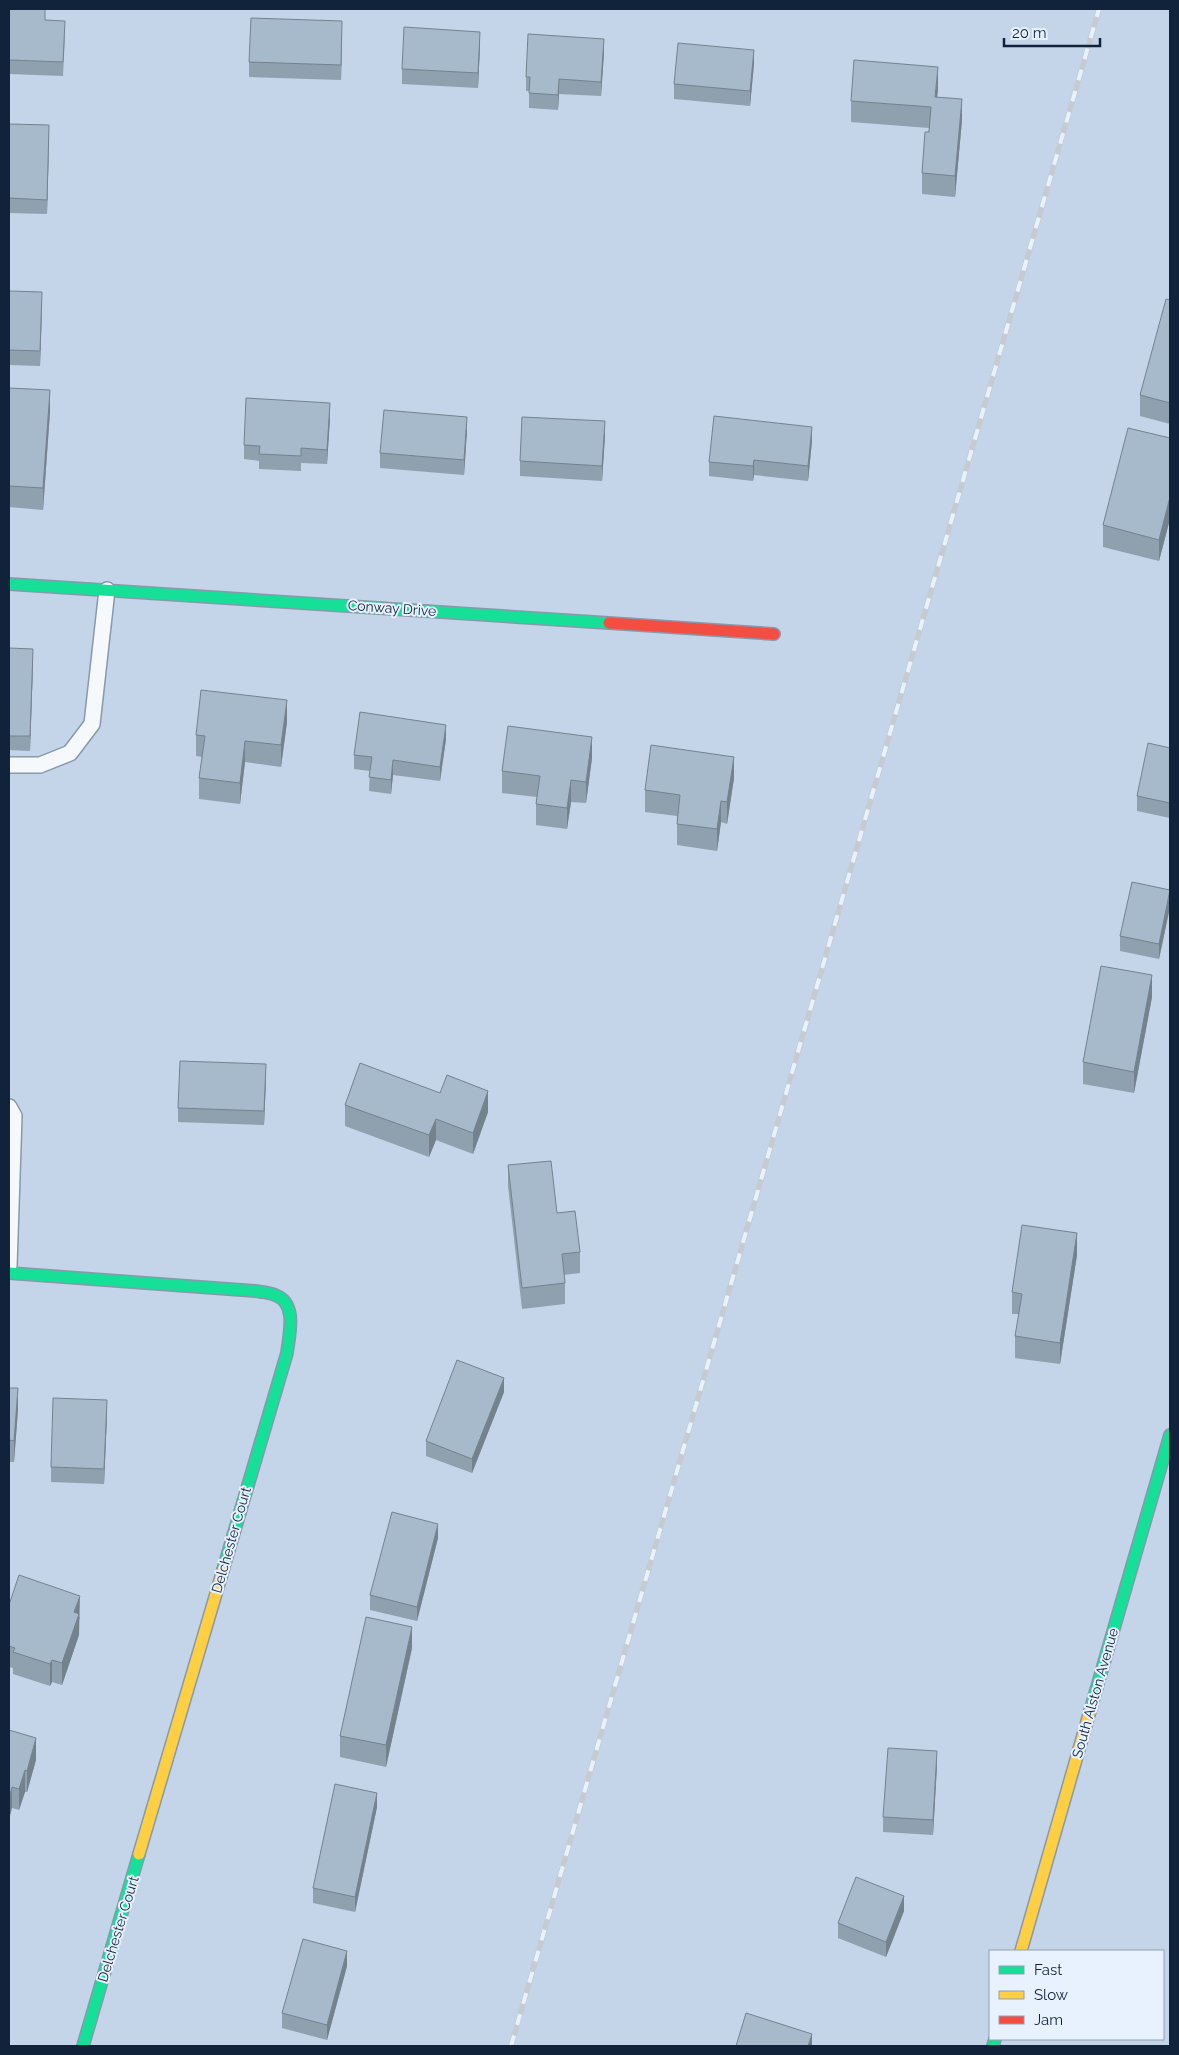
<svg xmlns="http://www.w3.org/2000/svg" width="1179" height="2055" font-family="Raleway,sans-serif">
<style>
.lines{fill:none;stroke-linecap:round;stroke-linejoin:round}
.lane-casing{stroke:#8898ad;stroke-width:18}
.fast-casing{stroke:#8898ad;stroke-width:14}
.slow-casing{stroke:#8898ad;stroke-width:14}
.jam-casing{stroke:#8898ad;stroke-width:14}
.lane{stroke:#f6f9fc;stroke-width:15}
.fast{stroke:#16e098;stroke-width:11}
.slow{stroke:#ffcf43;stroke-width:11}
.jam{stroke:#f24e42;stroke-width:11}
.rail-casing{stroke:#c5cbd1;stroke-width:5.5}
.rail{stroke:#e8f2ff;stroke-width:4;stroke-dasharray:11;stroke-linecap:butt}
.wall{fill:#8fa0af}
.shaded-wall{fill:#74828e}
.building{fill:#a6bacb;stroke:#74828e}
.labels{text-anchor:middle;stroke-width:4;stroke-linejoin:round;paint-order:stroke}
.street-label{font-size:14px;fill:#11233b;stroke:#e8f2ff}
</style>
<rect width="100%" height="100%" fill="#c4d5ea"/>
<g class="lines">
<defs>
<path id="lane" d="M9,765H40L70,753L92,724L107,590
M9,1107L14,1116L9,1266"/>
<path id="fast" d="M9,584L609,623
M9,1273L255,1291C261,1292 269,1292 275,1295C298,1303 289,1335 287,1353L223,1570
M1090,1711L1170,1435
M83,2046L139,1854
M993,2046L995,2039"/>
<path id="slow" d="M139,1854L223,1570
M1021,1951L1090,1711"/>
<path id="jam" d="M609,623L774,634"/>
</defs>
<use href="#lane" class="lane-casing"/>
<use href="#fast" class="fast-casing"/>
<use href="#slow" class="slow-casing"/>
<use href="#jam" class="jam-casing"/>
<use href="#lane" class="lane"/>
<use href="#fast" class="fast"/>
<use href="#slow" class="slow"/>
<use href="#jam" class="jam"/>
<defs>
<path id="rail" d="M511,2046L1099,9"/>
</defs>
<use href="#rail" class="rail-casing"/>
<use href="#rail" class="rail"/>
</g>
<path class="wall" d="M9,9L65,36L63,76L9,74Z
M342,36L341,80L249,77V62Z
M480,46L478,88L402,84V69Z
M604,53L601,96L559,94L558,110L529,108V91H526V77Z
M754,64L750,106L674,99V84Z
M938,89L937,97L962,120L955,197L922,194V173L929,128L851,122V101Z
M9,124L49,140L47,214L9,213Z
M9,291L42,306L40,366L9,365Z
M1170,300V424L1140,416V395Z
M9,388L50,412L43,510L9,507Z
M330,418L327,464L301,463V471L259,469V461L244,459V445Z
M467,431L464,475L380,468V453Z
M605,436L602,481L520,476V461Z
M1170,438V519L1159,561L1103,547V525Z
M812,441L808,481L754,475L753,481L709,476V462Z
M9,648L33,664L30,751L9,750Z
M287,722L281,767L245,762L240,804L199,799V778L202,757L196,756V735Z
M446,739L440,781L393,775L391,794L369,791L370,771L354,769V755Z
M1170,748V818L1137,811V796Z
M592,758L586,803L571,802L567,829L536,825V804L537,797L502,793V771Z
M734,778L727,824L721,822L717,851L677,845V816L645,812V790Z
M1170,890V907L1159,959L1120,951V936Z
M1152,997L1134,1093L1083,1084V1062Z
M266,1079L264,1125L178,1122V1108Z
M345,1105L488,1112L473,1154L436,1140L429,1157L345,1126Z
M508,1165L557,1213L580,1252V1273L564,1275L565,1283V1304L522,1309L508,1186Z
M1077,1255L1060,1364L1015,1358V1336L1019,1314H1012V1292Z
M9,1388L18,1410L14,1462H9Z
M504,1392L472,1473L426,1456V1441Z
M107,1415L104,1484L51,1482V1467Z
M438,1538L417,1621L370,1610V1595Z
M9,1605L80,1617L79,1620V1635L62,1685L52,1682L50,1686L13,1674V1668L9,1667Z
M412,1648L386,1767L340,1757V1736Z
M9,1730L36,1760L27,1792H25L19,1810L12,1808Z
M937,1766L933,1835L883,1832V1817Z
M377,1807L355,1912L313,1903V1888Z
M904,1911L886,1957L838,1938V1923Z
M347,1966L327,2040L282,2028V2013Z"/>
<path class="shaded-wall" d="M342,21V36L341,80V65Z
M480,32V46L478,88V73Z
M604,39V53L601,96V82Z
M754,50V64L750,106V91Z
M938,67V89L935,118V97Z
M559,79V94L558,110V95Z
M962,99V120L955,197V176Z
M49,125V140L47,214V200Z
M42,292V306L40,366V351Z
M50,390V412L43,510V488Z
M330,403V418L327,464V450Z
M467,417V431L464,475V460Z
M605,421V436L602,481V466Z
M812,427V441L808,481V466Z
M754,460V475L753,481V466Z
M1170,497V519L1159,561V540Z
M33,649V664L30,751V736Z
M287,700V722L281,767V745Z
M446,725V739L440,781V767Z
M592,737V758L586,803V782Z
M245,741V762L240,804V783Z
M734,757V778L727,824V802Z
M393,760V775L391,794V780Z
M571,780V802L567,829V808Z
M721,801V822L717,851V829Z
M1170,893V907L1159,959V944Z
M1152,975V997L1134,1093V1072Z
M266,1064V1079L264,1125V1111Z
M488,1091V1112L473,1154V1133Z
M436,1119V1140L429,1157V1135Z
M1077,1233V1255L1060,1364V1343Z
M504,1378V1392L472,1473V1459Z
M18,1388V1410L14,1462V1441Z
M107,1400V1415L104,1484V1469Z
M438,1524V1538L417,1621V1607Z
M80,1596L79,1635L62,1685V1663L74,1612Z
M412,1627V1648L386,1767V1745Z
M52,1660V1682L50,1686V1664Z
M36,1738V1760L27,1792V1771Z
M937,1751V1766L933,1835V1820Z
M25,1770V1792L19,1810V1789Z
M12,1787V1808L9,1820V1799Z
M377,1793V1807L355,1912V1897Z
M904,1896V1911L886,1957V1942Z
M347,1951V1966L327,2040V2025Z
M812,2034V2046H808Z"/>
<path class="building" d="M9,9H45V20L65,21L63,62L9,60Z
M251,18L342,21L341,65L249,62Z
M404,27L480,32L478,73L402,69Z
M528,34L604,39L601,82L559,79L558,95L529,93L530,77H526Z
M678,43L754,50L750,91L674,84Z
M854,60L938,67L935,97L962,99L955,176L922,173L925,132H929L931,107L851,101Z
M9,124L49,125L47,200L9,198Z
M9,291L42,292L40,351L9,350Z
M1166,299L1170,300V403L1140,395Z
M9,388L50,390L43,488L9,486Z
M246,398L330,403L327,450L301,448V456L259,454L260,446L244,445Z
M384,410L467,417L464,460L380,453Z
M714,416L812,427L808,466L754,460L753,466L709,462Z
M522,417L605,421L602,466L520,461Z
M1128,428L1170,438V497L1159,540L1103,525Z
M9,648L33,649L30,736H9Z
M201,690L287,700L281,745L245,741L240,783L199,778L205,736L196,735Z
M360,712L446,725L440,767L393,760L391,780L369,777L372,757L354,755Z
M508,726L592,737L586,782L571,780L567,808L536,804L540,776L502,771Z
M1148,743L1170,748V803L1137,796Z
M651,745L734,757L727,802L721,801L717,829L677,824L680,795L645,790Z
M1132,882L1170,890L1159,944L1120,936Z
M1101,966L1152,975L1134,1072L1083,1062Z
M180,1061L266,1064L264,1111L178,1108Z
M360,1063L440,1093L447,1075L488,1091L473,1133L436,1119L429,1135L345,1105Z
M551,1161L557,1213L575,1211L580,1252L562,1254L565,1283L522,1288L508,1165Z
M1022,1225L1077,1233L1060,1343L1015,1336L1022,1294L1012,1292Z
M457,1360L504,1378L472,1459L426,1441Z
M9,1388H18L14,1441L9,1440Z
M53,1398L107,1400L104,1469L51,1467Z
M392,1512L438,1524L417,1607L370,1595Z
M19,1575L80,1596L74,1612L79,1614L62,1663L52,1660L50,1664L13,1652L15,1648L9,1646V1605Z
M366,1617L412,1627L386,1745L340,1736Z
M9,1730L36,1738L27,1771L25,1770L19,1789L12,1787L9,1799Z
M888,1748L937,1751L933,1820L883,1817Z
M335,1784L377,1793L355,1897L313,1888Z
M856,1877L904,1896L886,1942L838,1923Z
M303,1939L347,1951L327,2025L282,2013Z
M746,2013L812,2034L808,2046H736Z"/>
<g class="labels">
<g class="street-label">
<text transform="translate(392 608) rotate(4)" y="5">Conway Drive</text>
<text transform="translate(231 1540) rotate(-74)" y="5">Delchester Court</text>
<text transform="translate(1095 1693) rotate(-74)" y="5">South Alston Avenue</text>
<text transform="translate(118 1929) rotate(-73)" y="5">Delchester Court</text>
</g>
</g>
<rect width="1179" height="2055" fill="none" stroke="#11233b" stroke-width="20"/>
<rect x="989" y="1950" width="175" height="90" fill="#e8f2ff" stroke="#929fb1"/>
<rect x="999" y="1966" width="25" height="8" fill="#16e098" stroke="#929fb1"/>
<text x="1034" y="1975" font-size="15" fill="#11233b">Fast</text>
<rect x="999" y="1991" width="25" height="8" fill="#ffcf43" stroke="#929fb1"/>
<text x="1034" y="2000" font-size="15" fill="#11233b">Slow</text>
<rect x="999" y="2016" width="25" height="8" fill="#f24e42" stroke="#929fb1"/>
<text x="1034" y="2025" font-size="15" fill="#11233b">Jam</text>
<path d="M1004 38v8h96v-8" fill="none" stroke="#11233b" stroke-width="2.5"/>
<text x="1012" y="38" font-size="15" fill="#11233b" stroke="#e8f2ff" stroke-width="4" paint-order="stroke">20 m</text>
</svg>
